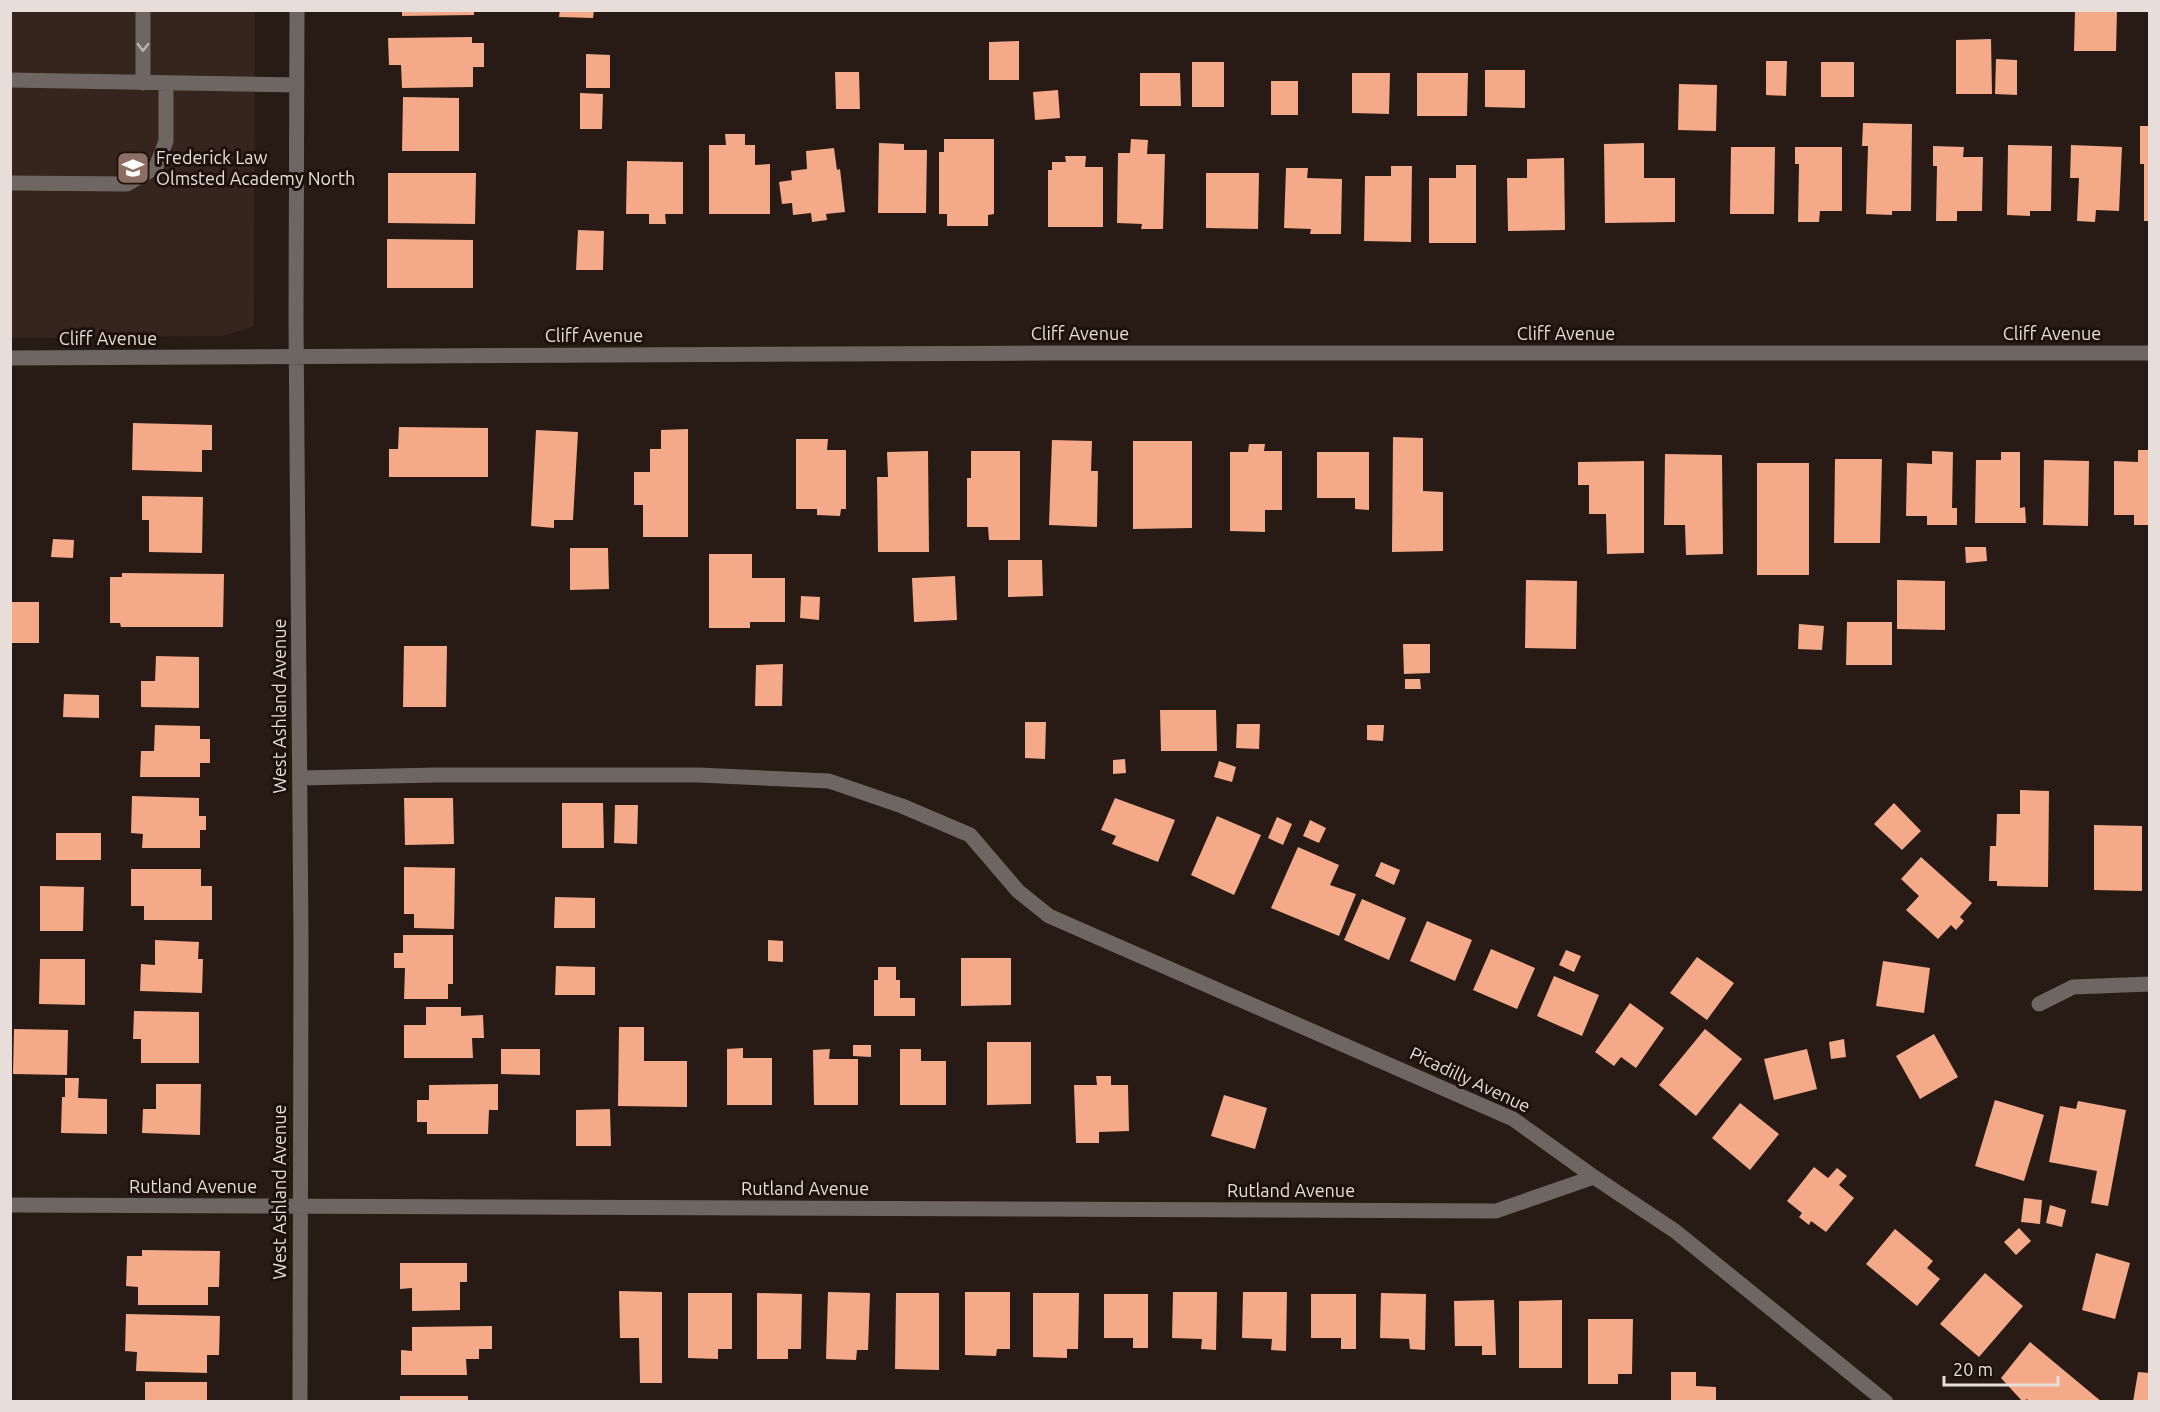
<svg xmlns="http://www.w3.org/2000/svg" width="2160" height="1412" font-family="Ubuntu,sans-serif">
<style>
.education{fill:#35251c}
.building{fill:#f4a988}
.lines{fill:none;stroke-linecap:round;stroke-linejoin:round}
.minor{stroke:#6d6663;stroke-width:15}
.oneway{stroke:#bcb4b0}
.labels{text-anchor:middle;stroke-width:6;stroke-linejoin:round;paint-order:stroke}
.poi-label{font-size:18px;fill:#e7ded9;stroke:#1e110c;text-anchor:start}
.street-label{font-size:18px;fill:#e7ded9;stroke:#1e110c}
</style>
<rect width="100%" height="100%" fill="#281b15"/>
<path class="education" d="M11,11H255L254,326L223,336L11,338Z"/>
<path class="building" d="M402,10H474V15L402,16Z
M560,10H594L593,18L559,17Z
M2075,10H2117L2116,51H2074Z
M472,37V43H484V67H473V87L402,88L401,65H389L388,38Z
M1991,39L1992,94H1956V40Z
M1019,41V80H989V42Z
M586,54L610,55V88H586Z
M1996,59L2017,60V95L1995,94Z
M1766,61H1787L1786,96L1766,95Z
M1192,62H1224V107H1192Z
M1821,62H1854V97H1821Z
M1485,70H1525V108L1485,107Z
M835,72H859L860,109H836Z
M1140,73H1180L1181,106H1140Z
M1352,73H1390L1389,114L1352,113Z
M1417,73H1468L1467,116H1417Z
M1271,81H1298V115H1271Z
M1679,84L1717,85L1716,131L1678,130Z
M1058,90L1060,118L1035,120L1033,92Z
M580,93L603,94L602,129H580Z
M403,97L459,98V151H402Z
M1863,123L1912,124L1911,211H1892V215L1866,214L1868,146H1862Z
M2140,126H2150V221H2144V164H2140Z
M725,134H745V145H755V165L770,164V214H709V145H726Z
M944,139H994V214L988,215V226H947V214H939V152H944Z
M1131,139L1148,140L1147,154H1165L1163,229H1141L1142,224L1117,223L1118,153H1130Z
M879,143L904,144V150H927L926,213H878Z
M1644,143V178H1675V222L1605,223L1604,144Z
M2008,145L2052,146L2051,211H2030V216L2007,215Z
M2071,145L2122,147L2119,211L2096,210L2095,222L2077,221L2079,178H2070Z
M1933,146L1964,147L1963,157H1983L1982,211H1957V221H1936L1937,166H1933Z
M1731,147H1775L1774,214H1730Z
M1795,147H1842V211H1820L1819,222H1798L1799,164H1795Z
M834,148L837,170L840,169L845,212L826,214L827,220L812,222L811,213L793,215L792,203L782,204L779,182L792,180L791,171L807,169L806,151Z
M1065,156H1086L1085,167H1103V227H1048V170H1052V162H1066Z
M1564,158L1565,230L1508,231L1507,178H1527V159Z
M627,161L683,162V214H665L666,224H649V214H626Z
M1456,165H1476V243H1429V178H1456Z
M1391,166H1412L1411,242L1364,241L1365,176H1391Z
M1286,168H1308L1307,178L1342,179L1341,234H1310L1311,229L1284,228Z
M388,173H476L475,224L388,223Z
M1206,173H1259L1258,229L1206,228Z
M578,230L604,231L603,270H576Z
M387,239L473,240V288H387Z
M133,423L212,425V450H202V472L132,470Z
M399,427L488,428V477H389V449H398Z
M688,429V537H643V505H634V472H650V449H661V430Z
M536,430L578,432L573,520H554V528L531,526Z
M1393,437L1423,438V491L1443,492V551L1392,552Z
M796,439H828L827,450H846V509H841L840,516L817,515V509H796Z
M1052,440L1092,441L1091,471H1098L1097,527L1049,525Z
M1133,441H1192V528L1133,529Z
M1249,444H1265L1264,451H1282V510H1265V532L1230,531V452H1248Z
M2138,450H2150V525H2134V515H2114V461L2138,462Z
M928,451L929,552H878L877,477H888L887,452Z
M971,451H1020V540H989L988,527H967V478H971Z
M1932,451L1953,452L1952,508H1957V525H1927V516H1906L1907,463L1932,464Z
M1317,452H1369V510L1355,509V498H1317Z
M2001,452H2020V508L2025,507L2026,523H1975L1976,460H2001Z
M1665,454L1722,455L1723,554L1686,555L1685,525H1664Z
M1835,459H1882L1880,543H1834Z
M2044,460L2089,461L2088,526L2043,525Z
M1644,461V553L1607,554L1606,514H1589V485H1578V462Z
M1757,463H1809V575H1757Z
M142,496L203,497L202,553L149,552V520H142Z
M53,539L74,540L73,558L51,557Z
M1965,547H1986L1987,561L1966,563Z
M570,548H608L609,589L570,590Z
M709,554H752V578H785V622H750V628H709Z
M1008,560H1042L1043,596L1008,597Z
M122,573L224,574L223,627H121L120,623H110V577H122Z
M955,576L957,620L914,622L912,578Z
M1526,580L1577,581L1576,649L1525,648Z
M1897,580L1945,581V630L1897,629Z
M801,596L820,597L819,620L800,618Z
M10,602H39V643H10Z
M1847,622H1892V665H1846Z
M1799,624L1824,626L1822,650L1798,649Z
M1403,644H1430V673L1404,674Z
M404,646H447L446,707H403Z
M156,656L199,657V708L141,707V681H155Z
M783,664L782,706H755L756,665Z
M1405,679H1420L1421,689H1405Z
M64,694L99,695V718L63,717Z
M1160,710H1216L1217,751H1161Z
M1025,722H1046L1045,759L1025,758Z
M1237,724H1260L1259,749L1236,748Z
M155,725L200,726V739H210V763H200V777H140L141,751H154Z
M1367,725H1384L1383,741L1367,740Z
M1125,759L1126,773L1113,774V760Z
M1219,761L1236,767L1232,782L1214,777Z
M2020,790L2049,791L2048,887L1997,886V881H1989L1990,846H1996L1997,814H2020Z
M132,796L199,798V816H206V830H200V848H142L143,834L131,833Z
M404,798H453L454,844L405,845Z
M1115,798L1175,820L1158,862L1112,844L1116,836L1101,830Z
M562,803H603L604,848H562Z
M1894,803L1921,831L1902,850L1874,824Z
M615,805H638L637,844L614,843Z
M1217,816L1261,835L1234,895L1191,875Z
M1277,817L1292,824L1283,845L1268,838Z
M1310,820L1326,828L1319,843L1303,836Z
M2094,825L2142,826V891L2094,890Z
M56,833H101V860H56Z
M1298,847L1339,865L1330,885L1356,894L1339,936L1271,908Z
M1921,857L1972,903L1960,917L1964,921L1956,930L1951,925L1938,939L1906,910L1919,896L1901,879Z
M1381,862L1400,870L1394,885L1375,876Z
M404,867L455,868L454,929L414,928V914H404Z
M131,869H201V886H212V920H144V906H131Z
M40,886L84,887L83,931H40Z
M555,897L595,898V928H554Z
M1362,899L1406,918L1389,960L1344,940Z
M1427,921L1472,940L1455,981L1410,961Z
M403,935H453V984H448V999H404L405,968H394V953H403Z
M155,940L199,942L198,959H203L202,993L140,991L141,964L155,965Z
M768,940L783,941V962L768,961Z
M1491,949L1535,968L1517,1009L1473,990Z
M1566,950L1581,956L1574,972L1559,965Z
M1697,957L1734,983L1707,1020L1670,993Z
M961,958H1011V1005L961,1006Z
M40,959H85V1005L39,1004Z
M1883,961L1930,968L1924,1013L1876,1006Z
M556,966L595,967V995H555Z
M878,967H896V980H900V998H915V1016H874V980H878Z
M1554,976L1599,995L1582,1036L1537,1016Z
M1630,1003L1664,1028L1636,1068L1621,1057L1614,1066L1595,1052Z
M426,1007H461V1016L483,1015L484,1038H472L473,1058H404V1025H426Z
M134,1011L199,1012V1063H141V1039H133Z
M619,1027H644V1061H687V1107L618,1106Z
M14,1029L68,1030L67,1075L13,1074Z
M1705,1029L1742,1059L1696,1116L1659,1085Z
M1934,1034L1958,1077L1920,1099L1896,1056Z
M1844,1039L1846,1057L1831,1059L1829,1042Z
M987,1042H1031V1104L987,1105Z
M853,1045H871V1057L853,1056Z
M743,1048V1058H772V1105H727V1049Z
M501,1049H540V1075L501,1074Z
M830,1049L829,1059H858V1105H814L813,1050Z
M900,1049H921V1061H946V1105H900Z
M1807,1049L1817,1089L1774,1100L1764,1059Z
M1096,1076H1111V1085H1128L1129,1131L1099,1132V1143H1076L1074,1085H1097Z
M65,1078H79L78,1098L107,1099V1134L61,1133L62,1097H65Z
M156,1084H201L200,1135L142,1133L143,1109H156Z
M498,1084V1110H489L488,1134H427V1122H417V1100H429V1085Z
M1224,1095L1267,1108L1255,1149L1211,1136Z
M1995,1100L2044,1115L2024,1181L1975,1166Z
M2078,1101L2126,1110L2108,1206L2091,1203L2097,1171L2049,1162L2060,1106L2076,1109Z
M1740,1103L1779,1134L1750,1170L1712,1138Z
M610,1109L611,1146H576V1110Z
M1814,1167L1828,1178L1837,1168L1847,1176L1839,1185L1854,1198L1826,1232L1811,1221L1809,1225L1799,1217L1802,1213L1787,1201Z
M2024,1198L2042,1200L2040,1224L2021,1222Z
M2050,1205L2066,1210L2062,1227L2046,1223Z
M2019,1228L2031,1241L2016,1255L2004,1242Z
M1895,1229L1933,1261L1927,1268L1940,1279L1917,1306L1866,1264Z
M142,1250L220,1251L219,1287H208V1305H138V1287L126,1286L127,1256H142Z
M2096,1253L2130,1263L2115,1319L2082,1310Z
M400,1263H467V1282H460V1310L412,1311V1288L400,1289Z
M1985,1273L2023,1306L1979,1357L1940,1324Z
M619,1291L662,1292V1383H640L639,1338H620Z
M828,1292L870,1293L868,1350H857L856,1360L826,1359Z
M965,1292H1010V1349H997L996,1356L965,1355Z
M1173,1292H1217L1216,1350L1201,1349L1202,1339L1172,1338Z
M1243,1292H1287L1286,1351L1271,1350L1272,1339L1242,1338Z
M688,1293H732V1349H718V1359L688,1358Z
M757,1293L802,1294L801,1349H788V1359H757Z
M896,1293H939V1370L895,1369Z
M1033,1293H1079L1078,1349H1067V1358L1033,1357Z
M1381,1293L1426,1294L1425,1350L1410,1349L1409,1339L1380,1338Z
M1104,1294H1148V1348H1133V1338H1104Z
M1311,1294H1356V1349H1341V1338H1311Z
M1494,1300L1496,1355H1482V1346H1455L1454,1301Z
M1562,1300V1368H1519V1301Z
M126,1314L220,1316L219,1355H207V1373L136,1371L137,1352L125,1351Z
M1588,1319H1633L1632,1374H1618V1384H1588Z
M492,1326V1349H479V1359H466L467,1375H401V1350L412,1351V1327Z
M2030,1342L2102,1402H2029L2027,1399L2023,1402L2001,1378Z
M1671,1372H1696V1386L1716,1387V1402H1671Z
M2138,1372L2150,1373V1402H2133Z
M145,1382H207V1402H145Z
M400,1396H468V1402H400Z"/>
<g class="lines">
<path class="minor" d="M297,10L296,320L301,942L300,1402
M10,80L297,85
M143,83V10
M10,183L127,184L156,167L166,141V83
M10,358L1044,353H2150
M300,778L436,775H699L829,781L902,806L970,835L1018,891L1049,916L1513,1119L1594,1177L1675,1231L1886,1402
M2039,1004L2073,987L2150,984
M10,1205L1496,1211L1594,1177"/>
</g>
<defs><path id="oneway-chevron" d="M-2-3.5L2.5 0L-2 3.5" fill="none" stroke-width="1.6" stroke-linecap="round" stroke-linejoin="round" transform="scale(1.5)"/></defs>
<use class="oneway" href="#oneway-chevron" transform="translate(143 47) rotate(90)"/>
<defs>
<symbol id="school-square" viewBox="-11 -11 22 22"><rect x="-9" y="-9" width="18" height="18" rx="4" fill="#8d6e63" stroke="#1e110c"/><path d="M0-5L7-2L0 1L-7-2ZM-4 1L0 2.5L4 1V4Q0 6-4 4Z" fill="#fff"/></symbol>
</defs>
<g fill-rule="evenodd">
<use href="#school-square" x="114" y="149" width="38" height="38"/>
</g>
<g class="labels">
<g class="poi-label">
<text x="156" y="164">Frederick Law<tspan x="156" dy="21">Olmsted Academy North</tspan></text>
</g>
<g class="street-label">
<text x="1080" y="340">Cliff Avenue</text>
<text x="1566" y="340">Cliff Avenue</text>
<text x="2052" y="340">Cliff Avenue</text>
<text x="594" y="342">Cliff Avenue</text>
<text x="108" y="345">Cliff Avenue</text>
<text transform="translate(280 706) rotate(-90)" y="6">West Ashland Avenue</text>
<text transform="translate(1470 1080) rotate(25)" y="6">Picadilly Avenue</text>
<text x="193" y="1193">Rutland Avenue</text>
<text x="805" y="1195">Rutland Avenue</text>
<text x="1291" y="1197">Rutland Avenue</text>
<text transform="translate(280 1192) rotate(-90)" y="6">West Ashland Avenue</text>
</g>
</g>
<rect width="2160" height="1412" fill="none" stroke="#e7ded9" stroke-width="24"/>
<path d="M1944 1376v9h114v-9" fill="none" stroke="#e7ded9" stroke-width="3"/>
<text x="1953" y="1376" font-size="18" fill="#e7ded9" stroke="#1e110c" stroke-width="4.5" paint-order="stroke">20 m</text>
</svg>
